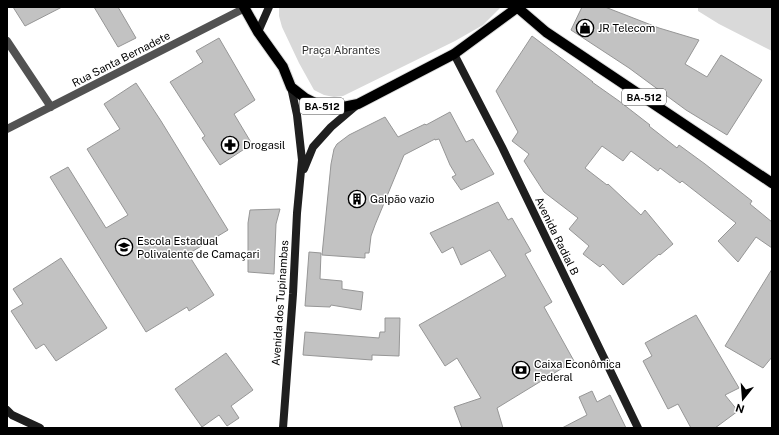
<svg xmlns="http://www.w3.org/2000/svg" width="779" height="435" font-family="'Public Sans',sans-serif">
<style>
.green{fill:#d9d9d9}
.building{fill:#c2c2c2;stroke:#969696}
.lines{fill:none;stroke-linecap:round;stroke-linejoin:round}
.primary-casing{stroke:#dbdbdb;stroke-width:12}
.street{stroke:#525252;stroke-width:8}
.secondary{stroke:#1f1f1f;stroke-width:8}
.primary{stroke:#000;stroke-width:10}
.labels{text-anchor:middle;stroke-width:3;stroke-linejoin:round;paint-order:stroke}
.shield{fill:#fff;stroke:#4c4c4c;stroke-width:1}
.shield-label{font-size:10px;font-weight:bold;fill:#000}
.poi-label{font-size:11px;fill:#000;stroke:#fff;text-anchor:start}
.park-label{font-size:11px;fill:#303030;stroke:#fff}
.street-label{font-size:11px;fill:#000;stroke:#fff}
</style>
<rect width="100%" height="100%" fill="#fff"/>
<path class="green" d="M279,7H501L483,25L455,41L343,96L334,97L324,95L314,90L299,63L282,27L279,16Z
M698,7H772V51L719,24L698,11Z"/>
<path class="building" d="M13,7H62L25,26Z
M94,7H118L136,38L118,47Z
M582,7H605L659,28L699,40L685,64L707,77L721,55L762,80L727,135L686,110L629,68L571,30Z
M532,36L593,82H592L619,101L650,125L649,126L677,148L679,145L705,164L752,201L750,204L772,222V248L756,237L738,262L718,241L736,223L682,181L680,183L660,168L658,171L631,151L623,161L602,146L585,168L607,185L608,184L641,215L645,210L673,244L660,255L659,254L623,285L603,264L600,267L583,254L589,246L569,229L578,218L544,192L524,161L529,154L512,141L518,132L496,91Z
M219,38L255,100L234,114L252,144L220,165L202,138L205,136L170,82L203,62L196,51Z
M136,83L161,121L228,230L188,254L214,295L189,311L187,307L146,332L50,177L68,167L106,228L128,215L87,149L120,129L104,104Z
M450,112L466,142L473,139L494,174L461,190L452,177L456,175L450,165L439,139L435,140V139L404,155L375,225L371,236L369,253H365V258L322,255L331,164L334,149L337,144L349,135L385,117L398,137L425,124L426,125Z
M498,202L508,220L512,218L531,251L525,254L552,302L544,307L574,361L497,408L503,428H462L454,407L481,398L457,358L445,366L419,325L506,276L490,250L461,265L453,247L442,253L430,233Z
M280,209L276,224L274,274L248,272V223L250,210Z
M309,252L321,253L320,279L342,281V289L363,292L361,310L331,305L330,307L305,306Z
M61,258L107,328L56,361L44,344L36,349L11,311L23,304L13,289Z
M772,269V357L763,368L725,346Z
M696,315L739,388L725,395L738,411L715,428H691L678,404L668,409L643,361L652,356L645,343Z
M385,318H400L399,356L372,355V360L303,355L305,332L379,338L380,332H385Z
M226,353L253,390L231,406L239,418L227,426L219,415L202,427L175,389Z
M592,391L597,402L610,395L626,428H562L587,415L579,397Z"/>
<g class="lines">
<defs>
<path id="primary" d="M244,7L258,32L283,67L291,87L305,98L319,105L333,109L358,104L454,54L518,7
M518,8L546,32L772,183"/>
</defs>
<use href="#primary" class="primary-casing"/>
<path class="street" d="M7,41L51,107
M7,129L245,8"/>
<path class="secondary" d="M258,32L269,7
M454,54L502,147L638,428
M304,169L313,147L331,127L358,104
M7,410L12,415L40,428
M283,428L293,294L297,213L302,160L297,115L291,87"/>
<use href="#primary" class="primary"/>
</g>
<defs>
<symbol id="shop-ring" viewBox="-11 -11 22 22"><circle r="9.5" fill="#fff" stroke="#000" stroke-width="1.5"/><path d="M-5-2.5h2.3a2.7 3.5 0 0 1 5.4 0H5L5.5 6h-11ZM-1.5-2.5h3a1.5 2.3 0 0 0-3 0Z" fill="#000"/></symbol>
<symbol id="pharmacy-ring" viewBox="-11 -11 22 22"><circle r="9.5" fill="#fff" stroke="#000" stroke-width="1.5"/><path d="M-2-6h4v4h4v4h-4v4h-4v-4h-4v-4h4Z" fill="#000"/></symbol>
<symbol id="building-ring" viewBox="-11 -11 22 22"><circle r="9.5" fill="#fff" stroke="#000" stroke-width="1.5"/><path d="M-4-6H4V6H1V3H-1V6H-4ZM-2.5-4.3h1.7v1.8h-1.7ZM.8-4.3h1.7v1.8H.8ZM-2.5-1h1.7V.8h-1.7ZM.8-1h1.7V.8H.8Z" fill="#000"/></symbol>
<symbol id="school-ring" viewBox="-11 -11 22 22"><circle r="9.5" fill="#fff" stroke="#000" stroke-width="1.5"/><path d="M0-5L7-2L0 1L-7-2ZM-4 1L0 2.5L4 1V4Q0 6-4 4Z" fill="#000"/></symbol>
<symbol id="bank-ring" viewBox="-11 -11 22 22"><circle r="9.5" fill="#fff" stroke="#000" stroke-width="1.5"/><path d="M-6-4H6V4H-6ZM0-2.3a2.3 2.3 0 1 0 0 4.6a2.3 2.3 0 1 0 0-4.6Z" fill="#000"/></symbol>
</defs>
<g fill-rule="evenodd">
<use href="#shop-ring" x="575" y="18" width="20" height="20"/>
<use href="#pharmacy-ring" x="220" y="135" width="20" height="20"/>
<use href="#building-ring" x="347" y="189" width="20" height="20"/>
<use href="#school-ring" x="114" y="237" width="20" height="20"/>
<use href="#bank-ring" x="511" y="360" width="20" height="20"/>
</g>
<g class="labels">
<g class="shield">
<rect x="622" y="89" width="44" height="16" rx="3"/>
<rect x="300" y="98" width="44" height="16" rx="3"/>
</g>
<g class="shield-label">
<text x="644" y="101">BA-512</text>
<text x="322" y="110">BA-512</text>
</g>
<g class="poi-label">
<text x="598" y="32">JR Telecom</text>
<text x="243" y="149">Drogasil</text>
<text x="370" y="203">Galpão vazio</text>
<text x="137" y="245">Escola Estadual<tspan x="137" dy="13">Polivalente de Camaçari</tspan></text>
<text x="534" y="368">Caixa Econômica<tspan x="534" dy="13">Federal</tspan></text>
</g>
<g class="park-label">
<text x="341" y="54">Praça Abrantes</text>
</g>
<g class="street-label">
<text transform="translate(121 59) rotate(-27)" y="4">Rua Santa Bernadete</text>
<text transform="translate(557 236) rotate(64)" y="4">Avenida Radial B</text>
<text transform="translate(280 303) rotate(-86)" y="4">Avenida dos Tupinambas</text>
</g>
</g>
<rect width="779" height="435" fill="none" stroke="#000000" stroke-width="16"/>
<g transform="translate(743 399) rotate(197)" stroke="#ffffff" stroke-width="3" paint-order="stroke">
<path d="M0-3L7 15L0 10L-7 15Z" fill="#000000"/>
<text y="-6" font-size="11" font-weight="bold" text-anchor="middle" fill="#000000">N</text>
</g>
</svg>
